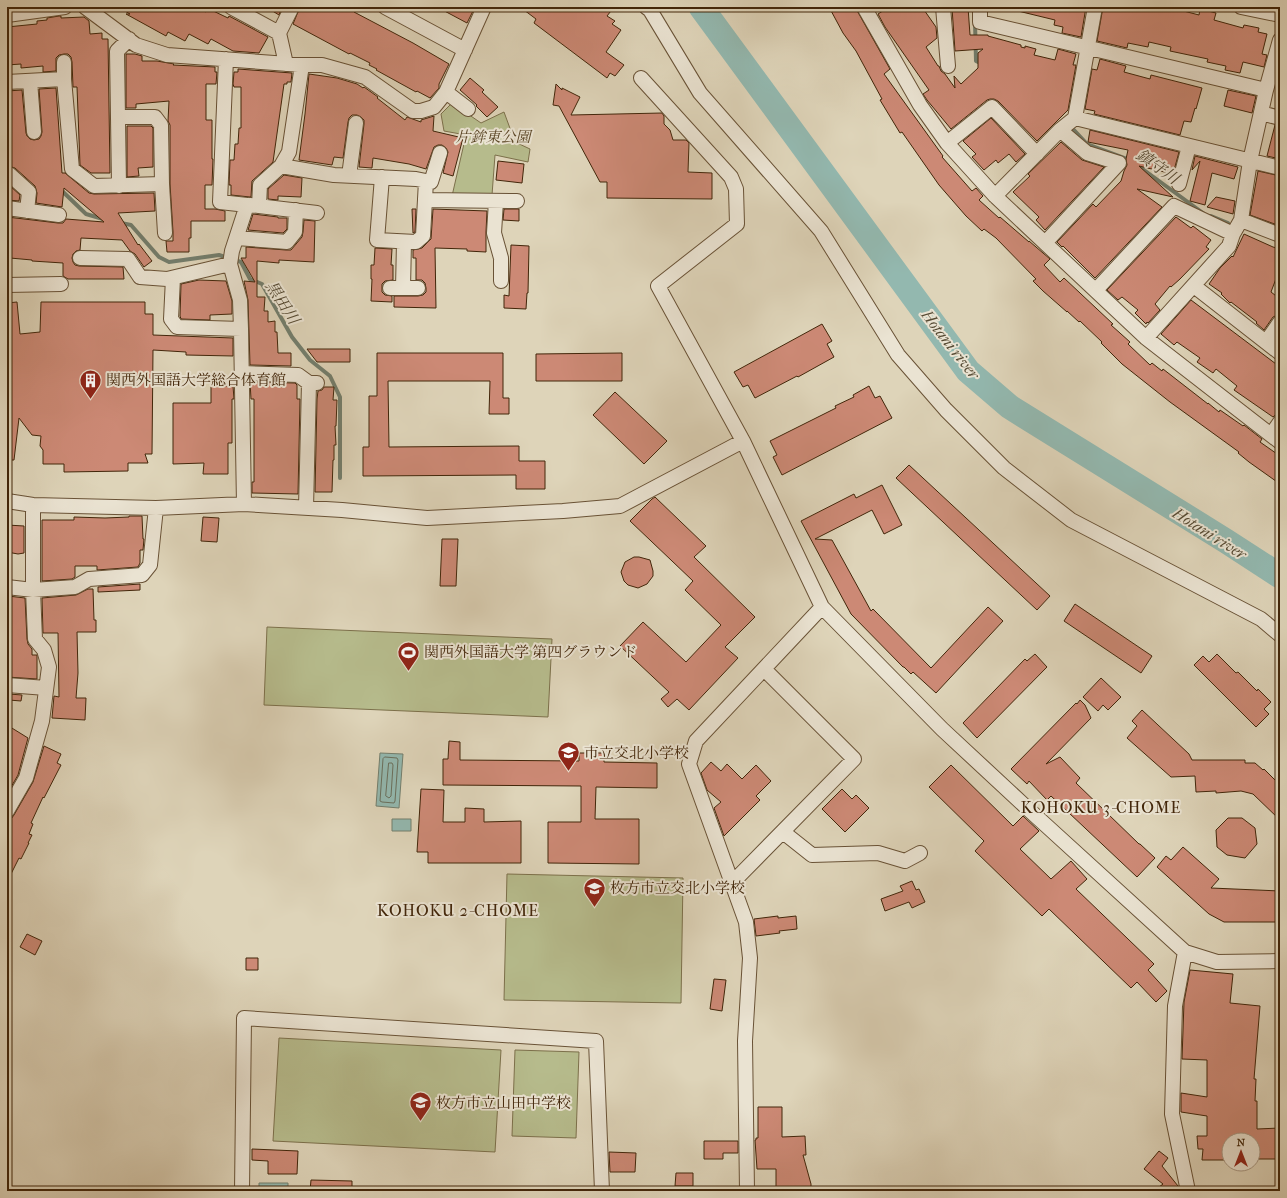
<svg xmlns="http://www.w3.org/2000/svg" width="1287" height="1198" font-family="'IM FELL French Canon','Noto Serif JP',serif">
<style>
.green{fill:#b6bb8c;stroke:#7c704b}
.water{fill:#93b8af;stroke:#737e6d}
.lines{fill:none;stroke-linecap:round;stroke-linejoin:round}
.shore{stroke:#6a6f5c;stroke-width:1}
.stream{stroke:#737e6d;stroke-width:4}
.river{stroke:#93b8af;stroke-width:25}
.building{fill:#cc8975;stroke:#42260a}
.minor-casing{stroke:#695236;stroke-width:16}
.minor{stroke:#eae3d2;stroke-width:14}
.labels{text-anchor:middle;stroke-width:4;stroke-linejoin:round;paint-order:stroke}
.park-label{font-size:15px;font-style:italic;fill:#594424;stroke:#eae3d2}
.poi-label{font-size:15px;fill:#42260a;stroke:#eae3d2;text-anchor:start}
.water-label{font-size:16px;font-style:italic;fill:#564a33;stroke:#eae3d2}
.neighbourhood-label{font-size:16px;letter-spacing:1px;fill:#42260a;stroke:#eae3d2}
</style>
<rect width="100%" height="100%" fill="#ded4b9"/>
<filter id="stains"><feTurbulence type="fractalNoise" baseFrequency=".005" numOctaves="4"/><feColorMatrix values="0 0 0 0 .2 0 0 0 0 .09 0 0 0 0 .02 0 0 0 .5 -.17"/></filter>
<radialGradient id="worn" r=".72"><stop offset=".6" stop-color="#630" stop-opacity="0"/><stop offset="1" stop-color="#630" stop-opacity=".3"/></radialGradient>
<path class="green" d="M452,103L481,123L504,112L515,142L530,149L528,162L495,155L492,195L452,196L466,135L444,131L441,114Z
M267,627L552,639L548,717L264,705Z
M507,874L683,878L681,1003L504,1000Z
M279,1038L501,1050L495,1152L273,1141Z
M515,1050L579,1052L576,1138L512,1136Z"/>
<path class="water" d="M380,753L403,754L399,808L376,806Z
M392,819H411V831H392Z
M259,1183H288V1191H259Z"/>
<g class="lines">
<path class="shore" d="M385,757L397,758L398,760L395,801L394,803L382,802L380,801L383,759Z
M389,763H392L393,765L391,796L389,798L386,796Z"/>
<path class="stream" d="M975,22L976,61L982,64
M1074,130L1087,144L1130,160
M1137,165L1203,213
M60,189L86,214L103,219
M1211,216L1228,223
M121,223L131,225L159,257L169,262L219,255L241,262L250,279L262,284L292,337L310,360L330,376L340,397V478"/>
<path class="river" d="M701,7L968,371L1010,407L1226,541L1280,576"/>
</g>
<path class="building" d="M118,7H198L206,12L207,8L228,18L229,16L268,37L259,53L233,51L211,39L208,44L189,34L185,41L168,32L166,36L126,14H130Z
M266,7H282L279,15Z
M300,7H348L355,10L354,12L413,43L449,64L439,84V88L430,98L417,91L416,92L376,70L377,69L369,65L370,63L350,53L349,54L293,24Z
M437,7H475L467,23Z
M520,7H614L607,16L615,21L612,24L621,30L606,52L624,65L615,76L610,73L607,78L534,23L536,19Z
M829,7H855L890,69L884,74L943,156L942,157L972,191L976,188L983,196L979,200L999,218L1000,217L1029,242V241L1050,259L1044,265L1060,282L1064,278L1113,324L1111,325L1130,342L1128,344L1150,365L1152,363L1162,371L1163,369L1208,404V403L1219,412L1220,410L1243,426L1244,425L1262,439L1260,442L1280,456V484L1249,462L1238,453L1239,452L1170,402L1122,364L1101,343L1102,342L1080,321L1079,322L1067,311V312L1043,291L1033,281L1036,279L996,238L984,229L982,231L966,216L939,185L902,132L900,133L880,100L882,99L856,51L843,33Z
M889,7H922L936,27L937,38L926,47L938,66H939L941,71L945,74L955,88L954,76L961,84L978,68V53L983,49L955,51L952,8L968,7L970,35H988V36L1021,45V47L1025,48V46L1036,49L1034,55L1055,60L1058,49L1076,54L1073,65H1076L1068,110L1037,141L998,101L994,99H990L987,100L951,129L927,100L923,94L929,90L885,27L878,14Z
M1018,7H1086L1081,37L1062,33L1063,27L1054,25L1055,20L1018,11Z
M1103,7H1168L1199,15L1200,9L1216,13L1214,20L1243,28L1244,25L1259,28L1258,32L1267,34L1262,54L1267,55L1264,67L1243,62L1240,73L1225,70L1226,66L1207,62L1208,59L1170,51L1171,47L1149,42L1148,47L1128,43L1127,48L1097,41Z
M59,16H61V18L84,17L89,21L90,34L102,33V39H108L110,173H91L80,165L77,87H73L72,62L71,57L68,54H64L59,55L56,58V71L43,72V66L21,68V64L7,65V27L37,24V21L47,20V18Z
M126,54H135L142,56V61H157L174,64L173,65L215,67V72H217L216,84H206V120H212V159H213L212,185H205V209H215L225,211V221H191V238H189V252H167L166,241H173V232L170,184V125L168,121L169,101L136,104V108H126Z
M1100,59L1126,66L1124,72L1150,79L1151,75L1202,88L1196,109L1195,108L1191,122L1184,121L1180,135L1094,114L1095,111L1085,109L1092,69L1097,70Z
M238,69L292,73L291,82H287V84H284L273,162L252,181L251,197H250L231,195V185H229L230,160H234L235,144H238L239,128H241V87H234L233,84L234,72H238Z
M309,74L337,78L357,84L363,88L364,87L378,97L377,98L405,120L407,117L421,122V120L434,116L433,131L463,138L453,176L443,173L448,152L446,148L442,145H438L434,147L426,169L409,164L373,158L372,168L359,167L364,124V120L361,117L357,115H352L349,118L348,122L343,158L334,157L332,165L299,160L305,114Z
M470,78L484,90L482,92L498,107L487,117L476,106L477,105L460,90Z
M556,84L562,90V88L580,97L571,115L662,113L664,116V124L670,130L673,140H686L689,143L688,172L712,173V199L607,198V182H600L559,106L553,105Z
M56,88L62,173H65L89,193L94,194L154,193L155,211L118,213L138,245L139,244L152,261L144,267L135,254L130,251L122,240L81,238L80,250L76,251L73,254L72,258L73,262L75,265L79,266L123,267L124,279H68L63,276V263L32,261V260L10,258L11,248L7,247V217L58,223H63L66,219L104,222L64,188L62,207L36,203L37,193L35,186L15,168L7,166V91L22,90L26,133L27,136L30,139L34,140L39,139L41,136L42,132L39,89Z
M1228,90L1256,96L1252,113L1224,106Z
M991,118L1025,154L1016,162L1009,154L998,163L996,160L984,170L972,157L976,154L963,141Z
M1275,125L1280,126V159L1267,156Z
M127,126H151L153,128V167L138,168L139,176L127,177Z
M1090,130L1179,152L1173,174L1139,166L1173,197L1137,189L1162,207L1095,278L1063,246L1062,247L1057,242L1093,204L1096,207L1121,181L1124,171L1127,165L1126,159L1128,150L1088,142Z
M1061,142L1082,160L1104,167L1045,230L1036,220L1039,217L1013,192L1030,176L1028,174Z
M1195,156L1238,167L1234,179L1212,173L1205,205L1190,201L1200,161L1192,170Z
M498,161L524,164L522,183L496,180Z
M1258,171L1280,176V226L1250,215Z
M284,175L302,178L301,197L278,196V200L268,199V189Z
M9,185L20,195L19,201L7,200Z
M1216,197L1235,201L1233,214L1207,207Z
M412,209H416L415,232L413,233Z
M433,209L487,211L486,232V252L467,251V249L435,248L436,308L394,307V296H418L423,295L426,292V288L425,283L422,280H416V258H413V250L422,248L431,239Z
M504,209H519V221L503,220Z
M253,214L278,217V218H287V229L283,233L248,230Z
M1176,217L1191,228L1193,226L1211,240L1206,247L1209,249L1180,279L1171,287L1170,286L1155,304L1160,310L1148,323L1147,322L1146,324L1135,313L1138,310L1122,297L1118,300L1107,290Z
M304,220L315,221L314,262L279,260V263L257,261V297H265L264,311H268V322L275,321V332H277L278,353H291V366L250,365L248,300L244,281L255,282L241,258H246V247L286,250H291L302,237L303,232Z
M1244,234L1273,247L1280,249V268L1271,292L1280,299V314L1273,317L1264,330L1256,323L1257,322L1231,302L1230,303L1221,294L1222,293L1209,284L1220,268L1232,256L1233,257Z
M511,245L529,246L528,293H527L526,309L504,308V295L509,296Z
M375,248L392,249L391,265H393V280L385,281L382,284V292L385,295L392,296V302L371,301L372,279H371V265H374Z
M199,280L226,281L232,301V314L210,315V320L181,319L180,316L181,284Z
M1191,300L1280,367V411L1273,417L1234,390L1237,386L1216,369L1213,373L1197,362L1200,358L1177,342L1174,345L1161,334Z
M17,302L20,334L40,332L41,302H145V314H153V335L233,338V356L186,355V352L153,350L152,454H145L148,463H128V471L64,472V464H43V450L40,446L41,436L32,435L19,418L14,460H7V303Z
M822,324L832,341L827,344L834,357L798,377L797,376L755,398L748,385L743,387L734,372Z
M307,349H350V362H317Z
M377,353H503V398H509V414H489L490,381H388L389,447L519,446V461H545V489H516V475L363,476V447H369V396H377Z
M622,353V381H536V354Z
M211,382H222V386H233L234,399H232V443H228V474H203L204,463L173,464V403H211Z
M250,382L295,383L297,385V399H300L298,494L252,493V482H254V399H251Z
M869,386L875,398L880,396L892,418L782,475L773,457L777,455L770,441L836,408L835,406L854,397L853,395Z
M324,387H334L333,400H337L336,426H335L336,445H334V460H333L332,492H315L317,399L318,391L322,390Z
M615,392L667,441L644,464L593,415Z
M909,465L1050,596L1037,610L896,478Z
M882,485L902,525L884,534L872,510L815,539L832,540L871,611L873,609L931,668L988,607L1003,621L936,693L913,672L911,674L904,667H903L851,614L801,521L854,494L856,498Z
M655,497L706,546L694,557L755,617L725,647L738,658L689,710L677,699L668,707L661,699L669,692L620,646L643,622L686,662L721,625L685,590L693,581L630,521L652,499Z
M129,516H142L143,539H144L143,550H140V563L138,567L97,570V566H75V577L72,579L42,581V520H74V517L105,518L129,517Z
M203,517L219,518L217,542L201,541Z
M7,525L24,526V553L18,554L7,552Z
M442,539H458L456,586H440Z
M634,557H639L650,560L653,571V576L647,584L638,588L628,585L624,581L621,572L625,562Z
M140,584V590L98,592V587Z
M88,589H93L94,620H96V632H77L78,673L76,698H86L85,720L52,718L54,696L59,697L58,633H43L42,598L76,595Z
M8,596L25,598L27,639L28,644L32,649V655H37V679L7,677V610H8Z
M1075,604L1152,656L1141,673L1064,621Z
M1035,654L1047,667L977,738L963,723L1025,659L1027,661Z
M1217,654L1236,673L1238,672L1257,691L1258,689L1271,702L1264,709L1269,714L1256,727L1194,665L1203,656L1209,662Z
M1101,678L1121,697L1108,710L1103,705L1098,711L1083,697Z
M9,694L22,695L21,701L9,700Z
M1080,700L1085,705L1091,718L1046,764L1060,757L1080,778L1076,783L1139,844H1140L1155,858L1137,877L1051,796L1047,800L1029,781L1027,784L1011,769L1076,703L1077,704Z
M1142,710L1189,754L1192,760H1245V763H1255L1263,770L1264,769L1280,785V820L1253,794L1241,791L1216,793V791L1196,792L1195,776L1171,777L1127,738L1137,726L1132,721Z
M7,725L28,738L18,775L7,794Z
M449,741L460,742V760L579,761V753H604V762L657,763V788L596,787L595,819H639V864L548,863V822H581V786L443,785V759H448Z
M44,746L61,754L57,763L61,765L44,798L43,797L31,823L33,824L29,834L32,835L28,843H29L21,859L19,858L7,882V819H11L14,815L33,782Z
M711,762L721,771L727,764L742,779L756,765L771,781L756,796L760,800L724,836L714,808L721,802L707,790L701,773Z
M951,765L1013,826L1023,816L1039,831L1020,849L1051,879L1071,861L1087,879L1076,889L1154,964L1148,970L1167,991L1156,1002L1137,982L1131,988L1049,909L1042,916L975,851L984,841L929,787Z
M421,789L444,790L443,822H465V808L484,809V822L521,821V863H428V852H417Z
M842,789L852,799L856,795L869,808L845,832L822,809Z
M1228,818H1242L1255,828L1257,844L1245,858L1227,855L1217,847L1216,830Z
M1183,847L1219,879L1211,888L1280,891V922H1224L1209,914L1157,867L1166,856L1171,860Z
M912,881L916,890L919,889L925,902L912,908L909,902L885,911L881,899L903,891L900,886Z
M778,916V918L796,916L797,929L779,931L780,933L756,936L754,919Z
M27,934L42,941L35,955L20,947Z
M246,958H258V970H246Z
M1190,970L1233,974L1230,1003L1260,1006L1254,1079H1256L1255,1101H1257V1129L1280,1128V1159H1253V1140H1229V1160H1202L1203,1149H1198L1197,1136H1207V1116L1181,1112V1093L1207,1097V1060L1182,1059L1184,1002Z
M714,979L726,980L722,1011L710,1009Z
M758,1107H782V1137L805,1136L806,1155H803L811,1184V1191H776V1169H757L755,1140H756V1138H758Z
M704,1141H738V1153H723V1159H704Z
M252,1149L298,1151L297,1174H268V1161L252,1160Z
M1159,1151L1168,1158L1162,1166L1178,1186L1179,1191H1154L1163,1184L1144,1169Z
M609,1152L636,1153L635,1172H610Z
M676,1173H693V1186H675Z
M311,1180L352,1181V1191H310Z"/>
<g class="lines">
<defs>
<path id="minor" d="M85,7L136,45L167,55L302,65H322L365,77L413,111H421L434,107L446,92L484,7
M231,7L279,33
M385,7L465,50
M646,7L650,10L700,93L821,231L898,355L946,410L1004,468L1071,520L1261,619L1280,635
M864,7L920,105L947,143L995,196L1146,338L1280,442
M943,7L948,66
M980,7V22L1266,90
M1241,7L1280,15
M7,15L65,7
M226,59L220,202L247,205L232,251L230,264L240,300L241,329L244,504
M64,62V79L72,169L94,186L162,184
M286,64L279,33L292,7
M641,78L731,177L736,189L737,224L658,286L743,441L822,607L942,729L1027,808L1185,952L1217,962L1280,961
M30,81L34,132
M7,82L64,79
M446,92L468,109
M1261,113L1280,118
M118,117H155L161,125L162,184L165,233
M1075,118L1095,7
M947,143L992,107L1037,154
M281,166L334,175L416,179L431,182L440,153
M7,174H9L29,192L27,211
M349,176L356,123
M382,177L377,240L416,242L423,236L426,181
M1179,184L1189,146
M119,186L117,51L129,39
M995,196L1060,130L1075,118L1280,168
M425,200L517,201
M496,201L494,233L501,258V281
M250,205L317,213
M259,206L260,185L281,166L289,152L302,65
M7,208L59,215
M1241,220L1280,235
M237,238L287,242L295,232L296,210
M1045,243L1119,163L1087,153L1060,130
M80,258L128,259L140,277L167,279L230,264
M173,278L171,319L177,327L241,329
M7,285L61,284
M1194,286L1280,353
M390,288H418
M403,288L404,242
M1096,290L1174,206L1233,234
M1146,338L1229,246L1233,234L1241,220L1250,161L1266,90L1280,40
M1266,342L1280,322
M242,373L298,375L309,383H317
M1271,435L1280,422
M7,501L33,505L156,508L244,504L342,510L427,518L563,511L620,506L743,441
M306,508L309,383
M7,587L33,590L75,587L89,579L142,575L150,565L156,508
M7,685L46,688
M7,811L26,778L42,721L49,667L44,650L35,639L33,590V505
M783,832L812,855L878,853L905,861L920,853
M732,883L854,759L764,669
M1185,952L1175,1006L1172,1114L1188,1191
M242,1191L244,1018L596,1041L602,1191
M747,1191L745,1041L750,958L746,922L689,764L696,741L822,607"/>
</defs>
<use href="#minor" class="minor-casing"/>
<use href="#minor" class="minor"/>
</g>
<defs>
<symbol id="building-pin" viewBox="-11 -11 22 30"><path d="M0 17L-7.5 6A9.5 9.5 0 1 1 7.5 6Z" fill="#8f2418" stroke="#eae3d2"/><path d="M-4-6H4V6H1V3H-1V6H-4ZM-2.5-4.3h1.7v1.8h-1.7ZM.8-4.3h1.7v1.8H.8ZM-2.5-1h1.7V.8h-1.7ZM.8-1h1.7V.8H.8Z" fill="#fff"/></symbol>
<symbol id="stadium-pin" viewBox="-11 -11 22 30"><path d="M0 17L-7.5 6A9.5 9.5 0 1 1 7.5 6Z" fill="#8f2418" stroke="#eae3d2"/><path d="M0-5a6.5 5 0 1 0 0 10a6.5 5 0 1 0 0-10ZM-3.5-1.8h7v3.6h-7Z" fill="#fff"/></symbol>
<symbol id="school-pin" viewBox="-11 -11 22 30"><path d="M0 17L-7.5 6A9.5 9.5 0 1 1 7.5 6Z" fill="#8f2418" stroke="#eae3d2"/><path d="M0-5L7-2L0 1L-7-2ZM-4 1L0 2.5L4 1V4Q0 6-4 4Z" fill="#fff"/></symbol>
</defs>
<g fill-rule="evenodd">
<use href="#building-pin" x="78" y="368" width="25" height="34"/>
<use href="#stadium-pin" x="396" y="640" width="25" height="34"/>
<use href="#school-pin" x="556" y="740" width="25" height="34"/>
<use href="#school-pin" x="582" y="876" width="25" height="34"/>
<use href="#school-pin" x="408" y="1090" width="25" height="34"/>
</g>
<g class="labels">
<g class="park-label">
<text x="493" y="142">片鉾東公園</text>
</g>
<g class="poi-label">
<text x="106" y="385">関西外国語大学総合体育館</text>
<text x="424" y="657">関西外国語大学 第四グラウンド</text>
<text x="584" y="758">市立交北小学校</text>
<text x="610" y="893">枚方市立交北小学校</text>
<text x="436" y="1108">枚方市立山田中学校</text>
</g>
<g class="water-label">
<text transform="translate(1158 166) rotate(35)" y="6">鎮守川</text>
<text transform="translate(283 302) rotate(57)" y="6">黒田川</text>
<text transform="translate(951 344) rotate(52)" y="6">Hotani river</text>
<text transform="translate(1210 533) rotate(32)" y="6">Hotani river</text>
</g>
<g class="neighbourhood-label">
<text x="1101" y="813">KOHOKU 3-CHOME</text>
<text x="458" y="916">KOHOKU 2-CHOME</text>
</g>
</g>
<rect width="1287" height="1198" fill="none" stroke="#ded4b9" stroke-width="24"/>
<rect x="8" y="8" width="1271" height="1182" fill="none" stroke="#42260a" stroke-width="2"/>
<rect x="12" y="12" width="1263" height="1174" fill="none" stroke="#42260a"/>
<g transform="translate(1241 1152)"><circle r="19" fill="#eae3d2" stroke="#a79782"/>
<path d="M0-3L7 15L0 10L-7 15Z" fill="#8f2418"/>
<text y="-6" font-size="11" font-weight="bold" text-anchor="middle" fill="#42260a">N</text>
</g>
<rect width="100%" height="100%" filter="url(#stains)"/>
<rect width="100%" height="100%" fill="url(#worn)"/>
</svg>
